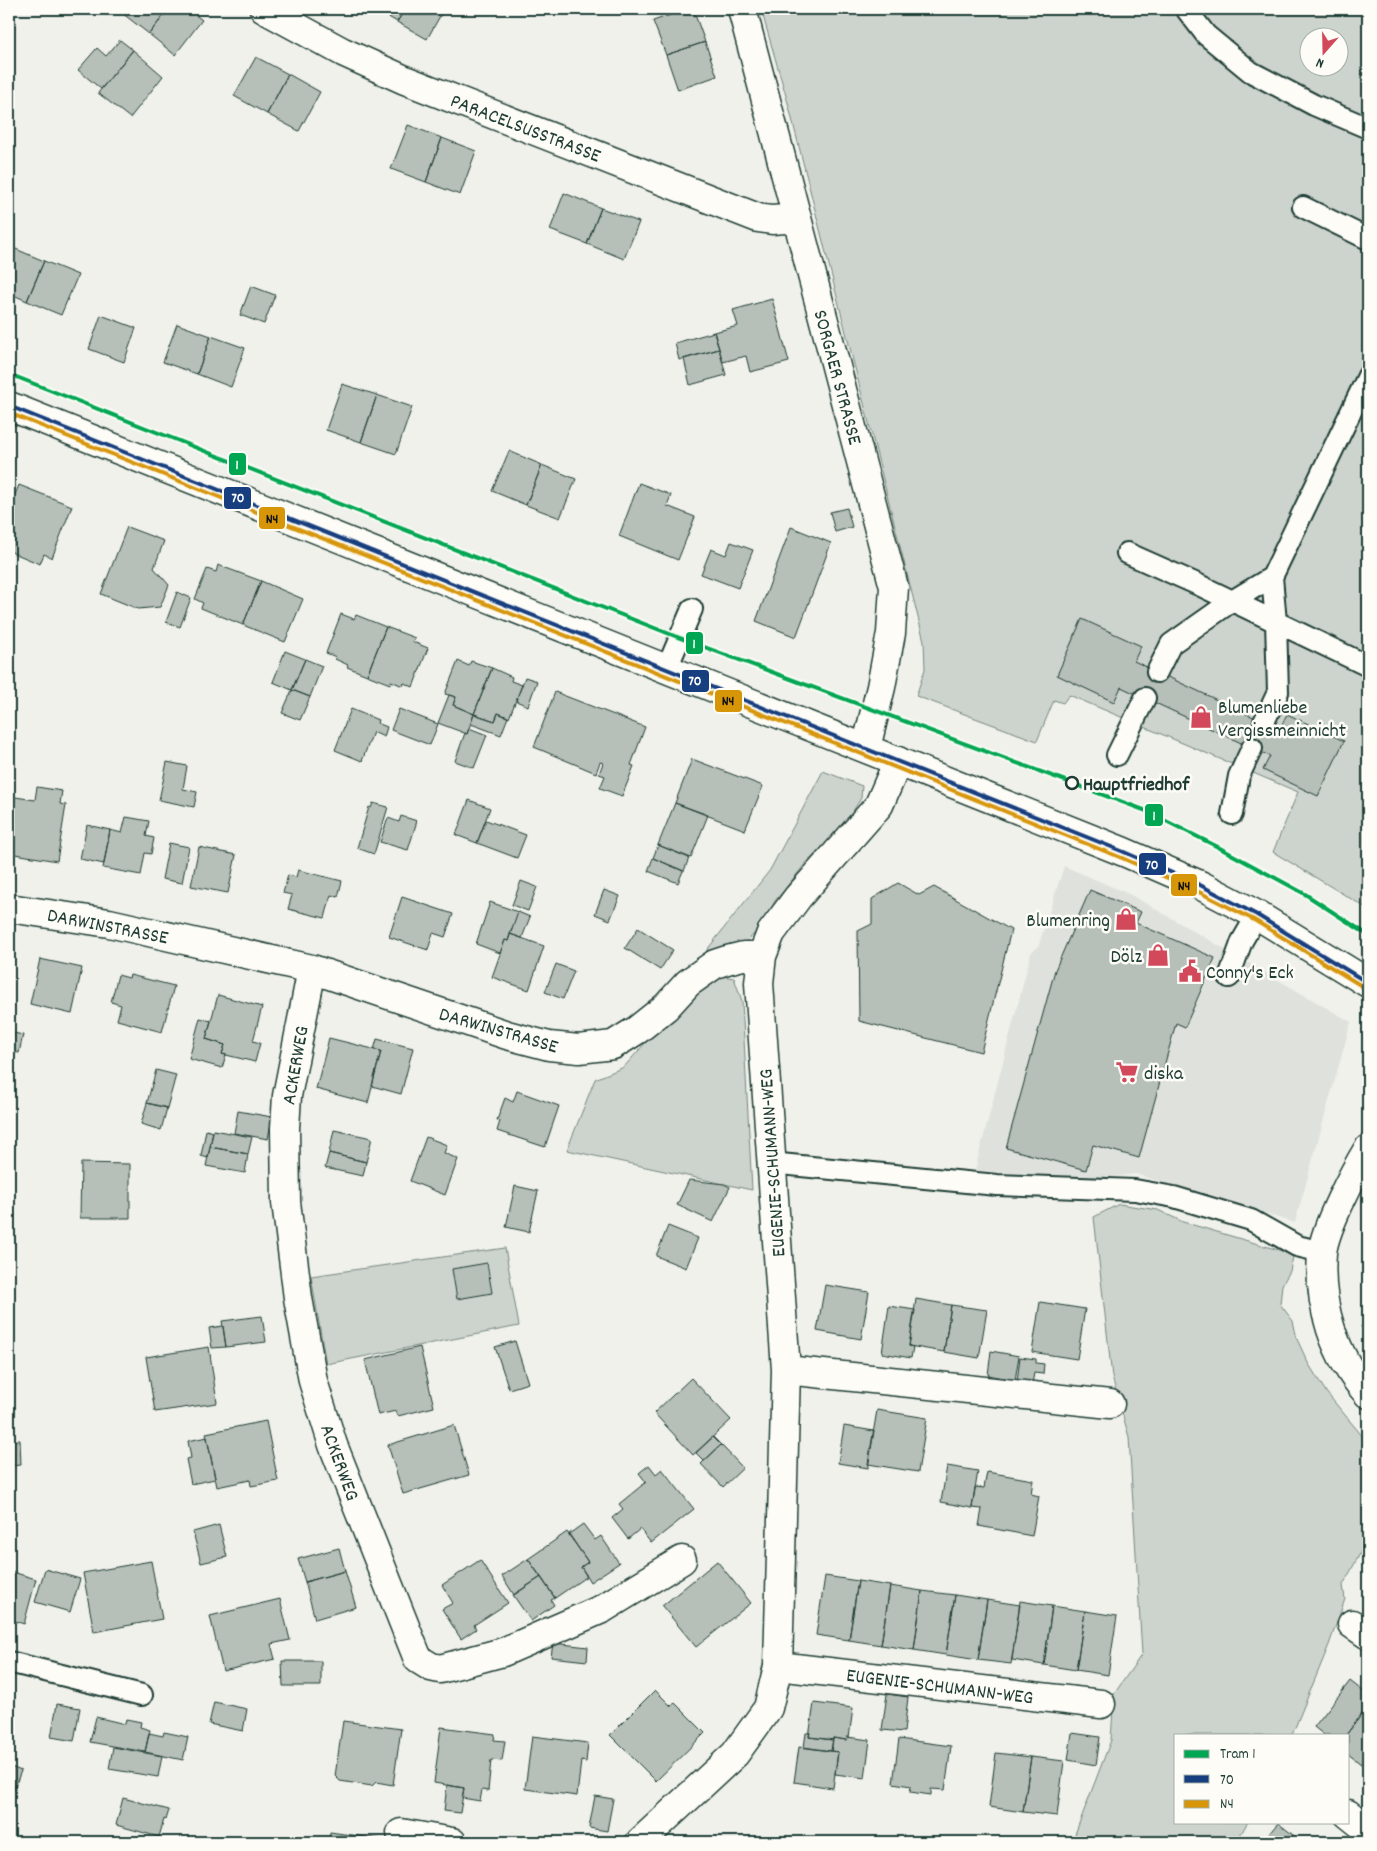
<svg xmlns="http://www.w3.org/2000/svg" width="1377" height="1851" font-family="Dekko,sans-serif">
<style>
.built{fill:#dfe2dc}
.green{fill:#cdd3cd;stroke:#768880;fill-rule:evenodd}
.building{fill:#b6bfb8;stroke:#1f3d34}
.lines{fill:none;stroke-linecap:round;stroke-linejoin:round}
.service-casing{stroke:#1f3d34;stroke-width:24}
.minor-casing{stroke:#1f3d34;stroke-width:31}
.tertiary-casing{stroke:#1f3d34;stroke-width:31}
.service{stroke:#fdfcf7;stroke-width:20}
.minor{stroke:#fdfcf7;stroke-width:28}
.tertiary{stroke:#fdfcf7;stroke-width:28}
.bus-1-casing{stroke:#fdfcf7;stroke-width:8}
.bus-2-casing{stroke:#fdfcf7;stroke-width:8}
.bus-1{stroke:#173e7e;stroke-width:4}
.bus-2{stroke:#d79608;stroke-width:4}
.tram-1-casing{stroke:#fdfcf7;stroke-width:8}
.tram-1{stroke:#00a651;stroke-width:4}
.stop-dot{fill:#fdfcf7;stroke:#1f3d34;stroke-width:2.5}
.labels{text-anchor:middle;stroke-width:5;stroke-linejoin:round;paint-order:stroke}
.street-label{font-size:20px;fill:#1f3d34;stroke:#fdfcf7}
.poi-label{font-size:20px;fill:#1f3d34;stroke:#fdfcf7;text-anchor:start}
.stop-label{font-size:20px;font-weight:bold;fill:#1f3d34;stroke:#fdfcf7;text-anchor:start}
.line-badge{stroke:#fdfcf7;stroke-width:2}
.badge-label{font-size:14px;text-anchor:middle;font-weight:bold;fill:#fff}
.pale-badge-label{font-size:14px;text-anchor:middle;font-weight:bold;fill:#111}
</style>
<rect width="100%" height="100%" fill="#f0f1eb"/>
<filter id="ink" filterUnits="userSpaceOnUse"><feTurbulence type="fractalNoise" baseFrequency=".02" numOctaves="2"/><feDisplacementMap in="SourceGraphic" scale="10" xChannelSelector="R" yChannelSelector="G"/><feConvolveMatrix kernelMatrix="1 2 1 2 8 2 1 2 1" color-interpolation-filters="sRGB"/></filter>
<g filter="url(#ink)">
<path class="built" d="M1064,866L1131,895L1351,1022L1295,1223L1135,1174L1080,1181L975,1170L1031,953L1038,947Z"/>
<path class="green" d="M761,9H1368V909L1273,852L1298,792L1069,695L1063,703L1054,700L1037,741L916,696L925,669L924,641L788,103ZM1310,38H1340V68H1310Z
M823,771L862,786L861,798L841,831L806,863L775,901L761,927L745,943L706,951L770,870Z
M715,975L734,978L742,1001L752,1190L567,1150L595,1079L624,1067L692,990Z
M1119,1204L1158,1210L1183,1222L1282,1251L1293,1257L1290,1271L1282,1285L1280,1304L1293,1321L1297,1339L1308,1363L1326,1392L1368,1443V1539L1343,1585L1345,1599L1329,1645L1292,1735H1176V1822H1248L1236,1842H1072L1111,1740L1114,1694L1142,1654L1129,1437L1112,1377L1094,1217Z
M505,1248L519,1326L326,1364L311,1276Z"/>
<path class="building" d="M126,9H169L149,34L122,13Z
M169,9H188L202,20L175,55L149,34Z
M375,9H405L397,22Z
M405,9H444L427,39L397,22Z
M688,9H693L705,42L666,55L653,21Z
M120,40L133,50L101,89L78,70L97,48L106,56Z
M705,42L717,76L678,90L666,55Z
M133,50L163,76L130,118L98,93Z
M256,57L288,74L267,114L234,96Z
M288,74L320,92L299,131L267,114Z
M408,125L442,138L426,182L391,169Z
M442,138L476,151L460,195L426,182Z
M564,193L601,208L587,244L550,230Z
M601,208L639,222L624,259L587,244Z
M11,247L44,261L27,301L9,293V253Z
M44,261L78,275L61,315L27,301Z
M251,286L275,295L264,324L240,315Z
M772,299L789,362L750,372L746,356L723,362L714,332L738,326L733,310Z
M101,315L136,328L124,362L89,349Z
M177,324L211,336L197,374L163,362Z
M714,332L719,349L679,360L675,343Z
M211,336L245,348L231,387L197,374Z
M719,349L726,375L690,385L684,359Z
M342,384L377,395L361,442L326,430Z
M377,395L412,407L396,454L361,442Z
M509,451L542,465L526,505L492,491Z
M542,465L576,479L560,518L526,505Z
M639,483L671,495L667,506L695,517L678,560L619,536Z
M19,485L72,506L52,558L44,554L40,564L9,551V509Z
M847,508L852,527L835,532L830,512Z
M127,527L164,541L154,568L169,585L160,607L138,609L101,594Z
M791,527L831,543L796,637L756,621Z
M731,542L753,550L738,588L701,574L711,549L726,555Z
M218,565L261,581L243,625L201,608L203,603L195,599L207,569L216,572Z
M261,581L303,599L285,642L243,625Z
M177,592L191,598L180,627L166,622Z
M341,614L354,619L356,615L386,627L367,675L347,667L348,665L335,659L336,657L326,653Z
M1082,619L1141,646L1134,661L1264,722L1280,729L1287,714L1344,741L1318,796L1263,770L1270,756L1252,748L1121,687L1114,702L1057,675Z
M386,627L415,638L413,642L428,648L413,687L404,683L403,686L391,681L390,684L367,675Z
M285,651L305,659L292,690L273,682Z
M305,659L322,666L310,697L292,690Z
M458,661L469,666L471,661L492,668L474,714L453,705L456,697L445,694Z
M492,668L512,677L511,681L522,685L509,718L498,713L495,721L474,714Z
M525,677L537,681L528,706L516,701Z
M292,690L310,697L300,720L282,713Z
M555,692L645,727L631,765L634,766L622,796L600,788L605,776L599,774L603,763L600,762L596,773L534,747Z
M449,695L456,697L453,705L474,714L467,734L438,723Z
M351,709L378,720L377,723L387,727L384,737L373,732L362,761L335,750Z
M399,709L438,724L430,745L391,730Z
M498,713L508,717L501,735L471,724L474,714L495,721Z
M469,728L487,735L474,768L455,761L465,733L467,734Z
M692,759L763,786L745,830L675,803Z
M167,762L187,766L183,789L197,792L194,807L159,800Z
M37,787L62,791L60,804L66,805L57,861L9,853V796L35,800Z
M469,800L490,808L477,843L456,835Z
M373,803L388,807L374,854L357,848L369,807L371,808Z
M675,803L708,815L691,858L658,845Z
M401,816L417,821L408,850L380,842L388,818L399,822Z
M126,817L149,821L146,836L154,838L151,854L145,853L141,875L103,868L110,830L122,833Z
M486,820L526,835L517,858L477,843Z
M87,825L110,830L104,864L80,859Z
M169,843L189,847L182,883L162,879Z
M658,845L689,858L684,871L653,858Z
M199,847L236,855L228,893L191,886Z
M653,858L683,871L678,883L648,871Z
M298,870L342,881L338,897L331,895L325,918L288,909L292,895L283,893L288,875L296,877Z
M521,881L537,887L528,911L512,905Z
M898,883L919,895L934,887L1011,930L981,1052L859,1021L858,931L872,924V899Z
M604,890L620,896L610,920L595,914Z
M1090,890L1141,912L1136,923L1215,958L1185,1027L1176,1023L1139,1158L1093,1145L1086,1170L1006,1148L1055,970Z
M402,897L453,914L445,937L433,933L428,950L389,937Z
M490,902L518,912L508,941L505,940L500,953L476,944Z
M518,912L530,917L522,938L510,934Z
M638,928L673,950L660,970L625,948Z
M510,934L544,946L529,990L492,977L505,940L508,941Z
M40,959L82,968L72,1014L30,1004Z
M556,964L574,971L563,999L545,992Z
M118,975L129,978L130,975L174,986L162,1032L117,1020L121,1005L111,1002Z
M218,995L262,1007L253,1041L260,1043L255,1062L222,1054L225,1045L206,1039Z
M200,1018L211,1021L206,1039L225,1045L222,1054L226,1055L222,1068L189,1059Z
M9,1032L23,1035L19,1053L9,1051Z
M329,1038L381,1051L368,1103L316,1089Z
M377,1039L413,1048L401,1094L372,1086L381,1051L374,1050Z
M156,1070L176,1075L167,1108L147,1103Z
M517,1091L559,1106L545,1147L497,1131L500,1121L497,1120L505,1098L513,1102Z
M147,1103L167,1108L161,1130L141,1124Z
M238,1111L272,1117L268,1139L234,1133Z
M206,1130L213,1132L208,1158L201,1156Z
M213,1130L252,1137L248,1154L210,1147Z
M334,1130L372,1138L366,1162L329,1153Z
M426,1137L447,1145L444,1153L458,1159L445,1195L410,1181Z
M210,1147L248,1154L245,1173L206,1166Z
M329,1153L366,1162L363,1176L325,1168Z
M81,1163L130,1164V1218H80Z
M689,1180L724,1184L730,1187L713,1222L677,1205Z
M515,1186L538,1191L529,1232L506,1227Z
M668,1226L698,1238L686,1268L656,1256Z
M487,1263L492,1293L457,1299L452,1269Z
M825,1285L869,1292L861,1339L817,1331Z
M916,1299L951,1305L944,1352L909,1346Z
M1040,1302L1085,1309L1077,1359L1032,1352Z
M951,1305L987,1310L979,1358L944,1352Z
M889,1306L915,1310L909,1346L913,1347L911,1358L882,1353Z
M1368,1315V1332L1361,1327Z
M262,1316L266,1342L226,1347L222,1321Z
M223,1326L226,1347L212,1348L209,1328Z
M515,1341L528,1383L509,1389L495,1347Z
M209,1347L217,1403L155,1412L146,1357Z
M420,1347L434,1407L398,1416L396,1411L378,1415L365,1360Z
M991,1351L1019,1356L1015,1380L988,1375Z
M1020,1357L1036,1359V1363L1044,1364L1043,1374L1034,1373L1032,1384L1017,1382Z
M691,1378L731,1420L693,1455L654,1413Z
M877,1410L927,1418L918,1472L868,1464Z
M266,1421L278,1481L251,1486L250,1480L217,1487L206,1433Z
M454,1425L469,1475L403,1494L388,1445Z
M844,1426L874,1431L868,1468L838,1463Z
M207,1437L215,1479L191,1484L186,1459L191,1458L188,1441Z
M713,1437L721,1445L704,1461L696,1453Z
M20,1440L21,1465L9,1466V1441Z
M721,1445L743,1468L723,1487L701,1464Z
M649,1465L656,1474L662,1469L694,1509L651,1543L640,1529L628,1539L612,1518L623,1509L619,1504L646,1482L639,1473Z
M947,1466L978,1471L972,1508L941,1502Z
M987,1472L1033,1480L1031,1494L1039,1496L1032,1536L979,1526L982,1509L972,1508L975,1487L984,1488Z
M583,1524L595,1540L601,1536L619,1563L590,1582L581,1567L588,1562L569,1534Z
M219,1525L227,1557L201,1563L193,1532Z
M567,1532L588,1562L581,1567L587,1576L555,1598L528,1559Z
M339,1548L345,1571L305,1582L298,1559Z
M528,1559L541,1577L514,1595L502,1576Z
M480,1560L508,1603L474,1625L476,1629L461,1639L442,1609L453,1603L442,1585Z
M151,1561L162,1619L94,1632L83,1573Z
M717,1561L751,1603L696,1647L662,1606Z
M45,1569L80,1579L70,1612L35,1602Z
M9,1571L36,1579L24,1624L9,1619Z
M345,1571L356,1607L315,1619L305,1582Z
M825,1576L858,1581L849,1640L816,1635Z
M541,1577L555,1598L551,1600L554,1605L531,1621L513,1595Z
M858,1581L890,1586L881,1645L849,1640Z
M890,1586L922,1591L914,1650L881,1645Z
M922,1591L955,1595L946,1655L914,1650Z
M955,1595L987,1600L978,1660L946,1655Z
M280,1599L290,1640L271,1644L275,1659L223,1671L210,1616Z
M987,1600L1020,1605L1011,1664L978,1660Z
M1020,1601L1052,1606L1044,1665L1012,1660Z
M1052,1606L1085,1611L1076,1670L1044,1665Z
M1085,1611L1117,1616L1108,1675L1076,1670Z
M553,1643L588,1647L587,1661L551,1657Z
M282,1661H321V1686H283Z
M1350,1681L1368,1695V1706L1346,1735H1324L1314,1727Z
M655,1690L671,1706L675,1703L705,1733L656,1781L610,1735Z
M887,1694L908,1697L904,1732L882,1730Z
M214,1702L247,1709L243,1731L209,1724Z
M814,1703L853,1708L849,1738L847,1737L846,1740L833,1738V1740L809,1737Z
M57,1704L80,1708L74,1741L51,1737Z
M1368,1706V1754L1361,1764L1348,1754V1735H1346Z
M96,1717L125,1724L126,1719L141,1722L140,1727L150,1730L145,1752L90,1742Z
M343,1721L401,1729L393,1785L376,1782L372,1786L340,1781L335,1776Z
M441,1727L495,1734L494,1740L505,1741L502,1761L491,1760L488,1791L482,1790L480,1801L462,1798L464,1788L434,1783Z
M164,1732L188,1737L183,1760L145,1752L149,1733L163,1736Z
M806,1733H810L809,1737L833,1740L831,1751L804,1747Z
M1072,1733L1100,1737L1096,1765L1068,1760Z
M532,1736L588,1743L586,1762L581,1761L577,1796L525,1789Z
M847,1737L870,1740L865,1778L835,1774L838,1752L831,1751L833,1738L846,1740Z
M899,1739L951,1746L945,1790L931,1789V1795L910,1792L911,1786L893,1783Z
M113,1747L162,1756L158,1777L109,1769Z
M799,1747L838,1752L833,1788L794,1782Z
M996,1753L1031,1757L1023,1812L989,1807Z
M1368,1754V1769L1361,1764Z
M1031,1757L1064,1761L1057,1816L1023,1812Z
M9,1766L21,1771L12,1794L9,1793Z
M447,1785L464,1788L460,1813L444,1811Z
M595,1796L613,1799L607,1831L589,1828Z
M123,1798L169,1810L166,1820L164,1819L159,1837L116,1825Z
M1278,1823L1302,1842H1262Z
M330,1832L379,1839V1842H329Z"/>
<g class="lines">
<defs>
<path id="service" d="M1186,9L1206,35L1251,72L1314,105L1368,128
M1303,207L1368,239
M1127,553L1199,585L1368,666
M667,668L692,609
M1157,672L1171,644L1232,601L1272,577
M1264,722L1278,692L1276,622L1272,577L1368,376
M1117,755L1145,698
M1232,814L1239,776L1252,748
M1229,977L1242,941L1257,915
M770,1163L997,1185L1135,1190L1174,1197L1251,1220L1297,1246L1322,1252
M9,1662L142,1695"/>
<path id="minor" d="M264,9L343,52L405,80L758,218L772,220L797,218
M742,9L894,587L891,633L881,687L866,748
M9,908L109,923L312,969L507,1035L549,1046L579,1049L613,1045L637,1030L666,1007L688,983L715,964L727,960L743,956H762
M312,969L287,1096L285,1128L286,1202L298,1298L313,1381L333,1445L418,1659L431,1667L440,1669L503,1652L602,1609L682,1560
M1368,1149C1354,1172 1325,1227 1322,1253C1318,1305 1334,1356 1368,1394
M786,1370L1110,1404
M1352,1624L1368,1635
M778,1666L1101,1704
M1348,1814L1368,1830
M401,1833L452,1842
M640,1842L735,1754L768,1708L778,1666L786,1370L759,983L762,956L771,933L798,897L879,805L898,761"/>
<path id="tertiary" d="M9,406L1124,852L1200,885L1257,915L1368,983"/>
</defs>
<use href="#service" class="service-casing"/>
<use href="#minor" class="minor-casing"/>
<use href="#tertiary" class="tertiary-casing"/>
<use href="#service" class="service"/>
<use href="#minor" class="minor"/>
<use href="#tertiary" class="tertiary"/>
<defs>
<path id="bus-1" d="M9,406L1124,852L1200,885L1257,915L1368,983"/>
<path id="bus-2" d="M9,413L1122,858L1197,891L1254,920L1365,988"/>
</defs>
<use href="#bus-1" class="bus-1-casing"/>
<use href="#bus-2" class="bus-2-casing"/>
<use href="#bus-1" class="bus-1"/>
<use href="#bus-2" class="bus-2"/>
<defs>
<path id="tram-1" d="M9,374L680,638L1144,810L1218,847L1305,894L1368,935"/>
</defs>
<use href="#tram-1" class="tram-1-casing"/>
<use href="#tram-1" class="tram-1"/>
</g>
</g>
<defs>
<symbol id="shop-bare" viewBox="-9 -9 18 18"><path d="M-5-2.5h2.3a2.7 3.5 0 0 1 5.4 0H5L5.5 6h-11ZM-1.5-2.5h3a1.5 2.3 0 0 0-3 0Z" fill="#d1495b" stroke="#fdfcf7" stroke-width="2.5" paint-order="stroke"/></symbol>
<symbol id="civic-bare" viewBox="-9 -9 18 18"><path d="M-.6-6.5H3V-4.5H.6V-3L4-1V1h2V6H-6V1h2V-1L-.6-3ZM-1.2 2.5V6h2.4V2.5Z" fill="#d1495b" stroke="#fdfcf7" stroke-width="2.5" paint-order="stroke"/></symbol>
<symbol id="supermarket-bare" viewBox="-9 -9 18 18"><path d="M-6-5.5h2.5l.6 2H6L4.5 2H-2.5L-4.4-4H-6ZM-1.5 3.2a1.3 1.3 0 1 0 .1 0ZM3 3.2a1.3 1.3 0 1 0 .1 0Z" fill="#d1495b" stroke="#fdfcf7" stroke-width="2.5" paint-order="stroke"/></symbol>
</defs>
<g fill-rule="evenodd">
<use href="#shop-bare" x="1185" y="701" width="32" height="32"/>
<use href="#shop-bare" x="1110" y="903" width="32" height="32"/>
<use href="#shop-bare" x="1142" y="939" width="32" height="32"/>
<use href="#civic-bare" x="1174" y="955" width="32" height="32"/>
<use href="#supermarket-bare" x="1111" y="1056" width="32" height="32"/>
</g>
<circle class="stop-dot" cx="1072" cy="783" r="6"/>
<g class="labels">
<g class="street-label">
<text transform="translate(526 127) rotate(21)" y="7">PARACELSUSSTRASSE</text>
<text transform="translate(839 377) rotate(75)" y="7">SORGAER STRASSE</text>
<text transform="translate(108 925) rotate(11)" y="7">DARWINSTRASSE</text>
<text transform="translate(499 1029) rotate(16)" y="7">DARWINSTRASSE</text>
<text transform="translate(294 1065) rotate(-80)" y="7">ACKERWEG</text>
<text transform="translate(771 1163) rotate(-94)" y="7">EUGENIE-SCHUMANN-WEG</text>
<text transform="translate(341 1462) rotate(70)" y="7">ACKERWEG</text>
<text transform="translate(940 1685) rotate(7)" y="7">EUGENIE-SCHUMANN-WEG</text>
</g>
<g class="poi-label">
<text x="1218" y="713">Blumenliebe<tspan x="1218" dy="23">Vergissmeinnicht</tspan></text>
<text x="1110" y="926" text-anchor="end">Blumenring</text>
<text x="1142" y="962" text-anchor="end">Dölz</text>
<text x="1206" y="978">Conny's Eck</text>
<text x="1144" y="1079">diska</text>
</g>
<g class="stop-label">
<text x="1083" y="790">Hauptfriedhof</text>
</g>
</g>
<g class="line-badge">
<rect x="228" y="452" width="19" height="24" rx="5" fill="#00a651"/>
<rect x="223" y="486" width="29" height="24" rx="5" fill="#173e7e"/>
<rect x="258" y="506" width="28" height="24" rx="5" fill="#d79608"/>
<rect x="685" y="631" width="19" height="24" rx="5" fill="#00a651"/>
<rect x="681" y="669" width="29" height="24" rx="5" fill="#173e7e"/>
<rect x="714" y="689" width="29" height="24" rx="5" fill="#d79608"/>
<rect x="1144" y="803" width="20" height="24" rx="5" fill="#00a651"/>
<rect x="1138" y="852" width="29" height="24" rx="5" fill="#173e7e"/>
<rect x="1170" y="873" width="28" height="24" rx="5" fill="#d79608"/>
</g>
<g class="badge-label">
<text x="237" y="469">1</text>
<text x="238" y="502">70</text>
<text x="694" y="648">1</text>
<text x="695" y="685">70</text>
<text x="1154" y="820">1</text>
<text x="1152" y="869">70</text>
</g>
<g class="pale-badge-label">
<text x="272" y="523">N4</text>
<text x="728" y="705">N4</text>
<text x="1184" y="890">N4</text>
</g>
<rect width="1377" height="1851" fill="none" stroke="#fdfcf7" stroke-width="30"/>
<rect x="15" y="15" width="1347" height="1821" fill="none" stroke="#1f3d34" stroke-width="2" filter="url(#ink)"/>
<rect x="1174" y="1734" width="175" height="90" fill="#fdfcf7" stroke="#a4b0a9"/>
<rect x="1184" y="1750" width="25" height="8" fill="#00a651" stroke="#a4b0a9"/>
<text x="1220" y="1758" font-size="15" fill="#1f3d34">Tram 1</text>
<rect x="1184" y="1775" width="25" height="8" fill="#173e7e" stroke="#a4b0a9"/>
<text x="1220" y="1784" font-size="15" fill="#1f3d34">70</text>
<rect x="1184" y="1800" width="25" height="8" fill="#d79608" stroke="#a4b0a9"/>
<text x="1220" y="1808" font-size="15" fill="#1f3d34">N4</text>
<g transform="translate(1324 52) rotate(200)"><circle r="24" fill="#fdfcf7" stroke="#a4b0a9"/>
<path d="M0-4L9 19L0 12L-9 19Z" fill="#d1495b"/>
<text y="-8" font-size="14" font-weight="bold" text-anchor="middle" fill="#1f3d34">N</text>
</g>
</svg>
